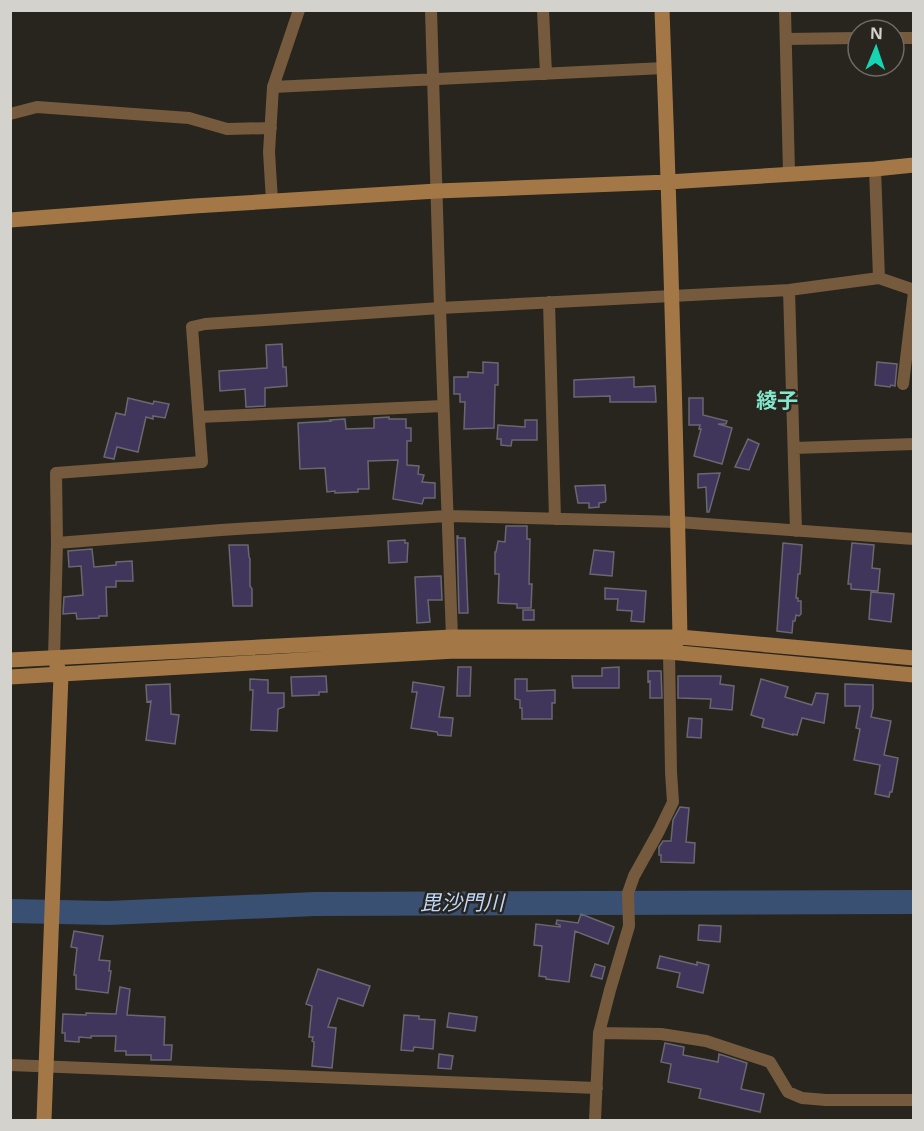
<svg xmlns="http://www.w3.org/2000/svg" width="924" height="1131" font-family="'Open Sans','Noto Sans JP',sans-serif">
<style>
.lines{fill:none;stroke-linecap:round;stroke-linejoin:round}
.river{stroke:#395073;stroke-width:24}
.building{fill:#40355a;stroke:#696771;stroke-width:1.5}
.street{stroke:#765a3d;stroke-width:12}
.secondary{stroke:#a47747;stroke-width:15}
.labels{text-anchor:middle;stroke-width:5;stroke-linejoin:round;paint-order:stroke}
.neighbourhood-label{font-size:21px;font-weight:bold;fill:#84e6cd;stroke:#27251d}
.water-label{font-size:21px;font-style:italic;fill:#bfd7fc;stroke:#27251d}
</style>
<rect width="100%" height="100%" fill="#27251d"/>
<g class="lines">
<path class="river" d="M10,911L108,913L315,904L914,902"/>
</g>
<path class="building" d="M282,344L283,367H286L287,386L265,388V406L246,407L245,389L220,391L219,371L267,368L266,345Z
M483,362L498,363V385H495L494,428L464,429L465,402H460V394H454V377H468V372L483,373Z
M877,362L897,364L895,386L891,385L890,387L875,385Z
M634,377V387L655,386L656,402H610V396L574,397V380Z
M128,398L153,404L154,401L169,404L165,418L153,416V419L146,417L138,452L117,447L114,459L104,457L116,413L125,415Z
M689,398H703V415L727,421L726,424H718L732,428L722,464L694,456L701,429H699L700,425H689Z
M389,417V419H406V428H411V441H407V465L419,466L418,474L424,475L422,482L435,483V498H424L422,504L393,499L398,460L368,461L369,489H358V492L335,493V491L327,492L325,468L300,469L298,423L331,421L330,420L345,419L346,429L374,428V418Z
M525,420H537V440H512L511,446L501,445V439H497L498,425L525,427Z
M748,439L759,444L749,470L735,467Z
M720,473L709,512H707L706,487L698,488V474Z
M605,485L606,500L605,502L599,503V507L589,508V503H578L575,486Z
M506,526H527V539H530L529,584H532L531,608H517V604L498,603L499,574H495V552H496L498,541L505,542Z
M457,536H458V538H465L468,613H459Z
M405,540V543H408L407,562L389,563L388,541Z
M783,543L802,545L800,574H798L796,598H798V601H801V614L799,616L796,615L795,621H793L792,633L777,631Z
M852,543L874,545L872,568L880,569L878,591L851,589V584H848Z
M229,545H248L249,557L250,559V586L252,589V606H233Z
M92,549L94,567L116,565V562L132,561L133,581H116V587H106L107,616H99V618L77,619L76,613L63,614L64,597L83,595L81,566L69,567L68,551Z
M594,550L614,552L612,576L590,574Z
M441,576L442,600H428L430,622L417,623L415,577Z
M605,588L646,591L644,622L631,621L632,611L617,610L618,599H605Z
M871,592L894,594L891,622L869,619Z
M523,610H534V620H523Z
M458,667H471L470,696H457Z
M619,667V688H573L572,676H602V668Z
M648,671H661L662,698H650V681L648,682Z
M326,676L327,692H319V695L292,696L291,677Z
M678,676H721L720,684L734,686L732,710L710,708L711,699L678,698Z
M250,679L268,680V693H284V707L278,709L277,731L251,730L253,690H250Z
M515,679H527V691L555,690V703H552V719H522V708H520V700L515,699Z
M761,679L788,687L785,697L812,705L816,693L828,694L824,723L802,718L797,735L793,734V735L762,727L764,719L751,715Z
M413,682L444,687L439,717L453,718L451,736L438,735L437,732L411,728L417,692H412Z
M170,684L171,714L179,715L175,744L146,740L151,701L147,702L146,685Z
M845,684L873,685V708L871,717L891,721L884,755L898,758L892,792H890L889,797L875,794L880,765L854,760L860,729L856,728L860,706H845Z
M689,718L702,719L701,738L687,737Z
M680,807L689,808L686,842L695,843L694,863L661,862V855H659V847L663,841H671L673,820Z
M581,914L614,927L608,944L575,931L569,982L546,979V977L539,976L542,946L534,945L536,924L560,927V925L556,924L557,920L578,923Z
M699,925L721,926L720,942L698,940Z
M74,931L103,936L99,960L110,961L109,971H111L108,993L76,989V975H74L77,948L71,947Z
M660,956L697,965V962L709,965L703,993L677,987L680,973L657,968Z
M595,964L605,967L602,979L591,976Z
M318,969L370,986L363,1006L338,998L328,1027L336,1028L332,1068L312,1066L314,1045V1042L312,1041L313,1037H309L312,1006L306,1004Z
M120,987L130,989L127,1015L165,1017L164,1045H172L171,1060H151V1055H126V1051H115L116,1036H91V1038L79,1037V1042L65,1041V1033H62L63,1014L86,1015V1013L116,1014Z
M449,1013L477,1017L475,1031L447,1027Z
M404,1015L419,1016V1019L435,1020L433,1049L414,1047L413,1051L401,1050Z
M665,1043L684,1047L683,1055L718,1062L719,1054L747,1063L741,1089L764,1094L760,1112L699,1098L701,1089L668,1082L671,1064L661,1062Z
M439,1054L453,1056L451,1069L438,1068Z"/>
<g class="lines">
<path class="street" d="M431,10L440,308L452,637
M543,10L546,74
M785,10L789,173
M894,38H914
M786,39L858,38
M273,87L664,68
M10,114L37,107L189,118L227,129L271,128
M272,201L269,152L273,87L299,10
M879,278L914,290
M789,290L796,531
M549,302L555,519
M903,384L914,292
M199,417L443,406
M794,448L914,444
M57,543L221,530L448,516L678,522L914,539
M54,658L57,543L56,473L202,462L192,327L205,324L440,308L789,290L879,278L875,169
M599,1033L661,1034L706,1041L770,1062L788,1092L802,1098L826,1100H914
M10,1065L597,1088
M595,1120L599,1033L610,990L629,926L628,893L634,876L659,831L673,802L671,772L669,652"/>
<path class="secondary" d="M662,10C670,219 676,428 680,637L674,644
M10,220L194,206L437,191L668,182L875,169L914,165
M10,660L452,637H680L914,658
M10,677L455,651L669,652L914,675
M44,1120L61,675L57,666"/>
</g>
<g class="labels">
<g class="neighbourhood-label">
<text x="777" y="408">綾子</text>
</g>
<g class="water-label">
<text x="462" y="910">毘沙門川</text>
</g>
</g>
<rect width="924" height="1131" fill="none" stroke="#d3d2cd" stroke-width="24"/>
<g transform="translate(876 48) rotate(2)"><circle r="28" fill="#27251d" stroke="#6c6a63" stroke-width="1.5"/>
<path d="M0-4.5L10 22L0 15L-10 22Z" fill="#15d5b3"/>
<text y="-9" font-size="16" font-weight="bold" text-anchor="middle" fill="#d3d2cd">N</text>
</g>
</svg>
